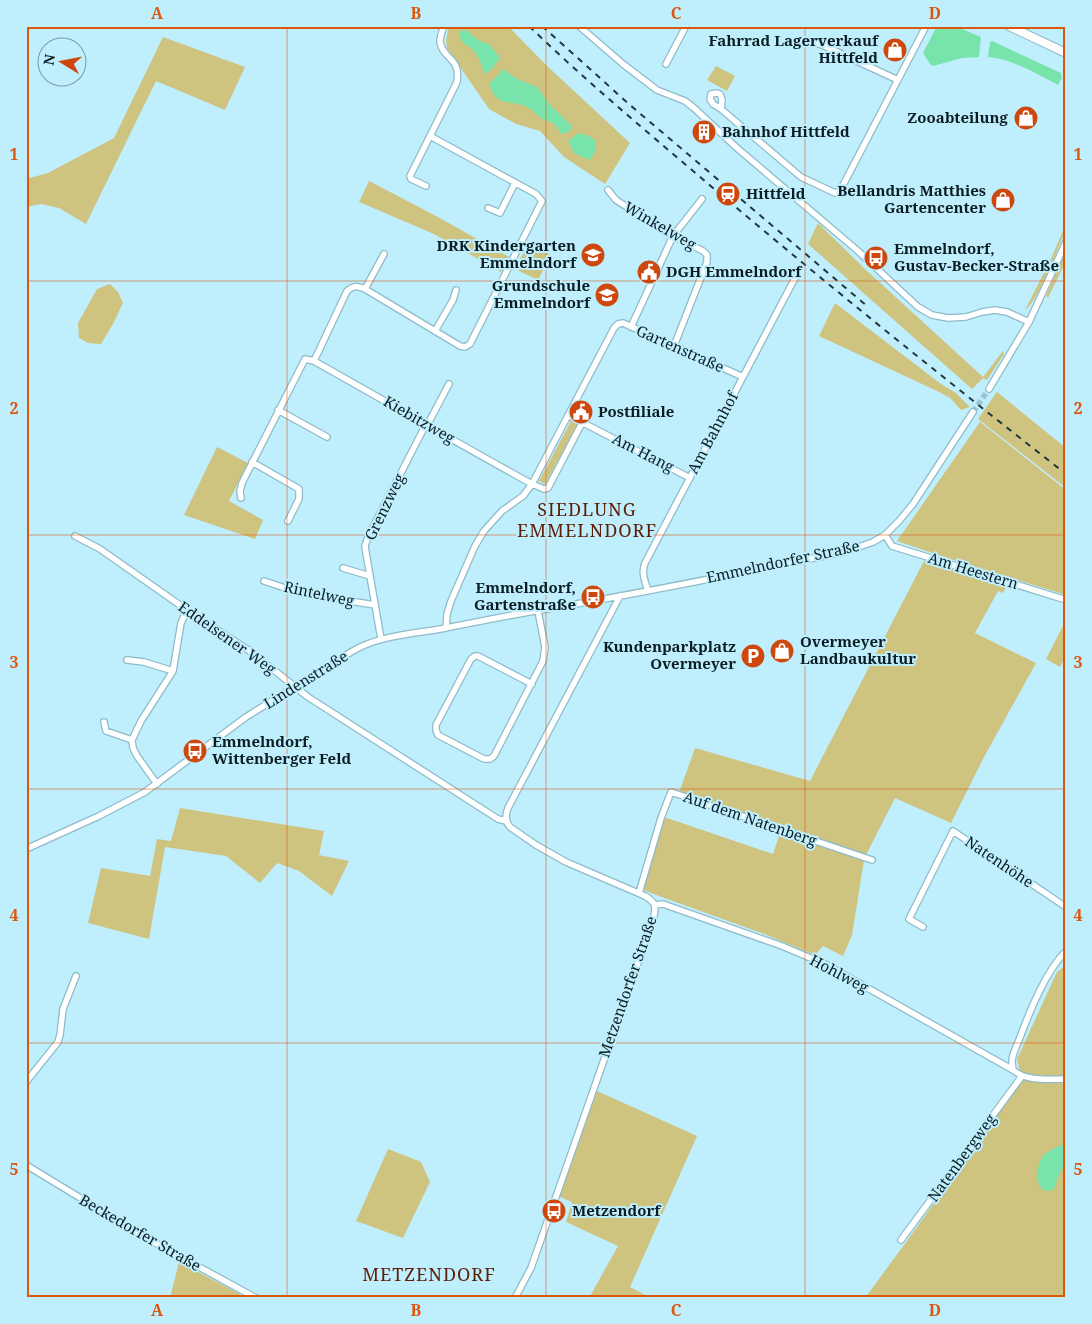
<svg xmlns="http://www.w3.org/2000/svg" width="1092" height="1324" font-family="'Noto Serif',serif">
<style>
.green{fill:#cfc380}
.water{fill:#78e4ac}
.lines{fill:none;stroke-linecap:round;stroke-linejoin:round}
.minor-tunnel{stroke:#9bc4d1;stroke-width:5.5;stroke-dasharray:5.5 3;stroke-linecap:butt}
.minor-casing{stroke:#8dbbc9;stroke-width:8}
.major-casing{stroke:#8dbbc9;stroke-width:10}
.minor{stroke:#fff;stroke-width:5.5}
.major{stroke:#fff;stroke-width:8}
.rail{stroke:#22383e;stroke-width:2;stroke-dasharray:6 6;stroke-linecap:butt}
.grid{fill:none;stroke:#dd560d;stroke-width:1;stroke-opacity:0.55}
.labels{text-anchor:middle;stroke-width:4;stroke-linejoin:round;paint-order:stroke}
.poi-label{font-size:15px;font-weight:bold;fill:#0b1d22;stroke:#bfeefd;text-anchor:start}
.street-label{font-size:15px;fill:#0b1d22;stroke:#bfeefd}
.quarter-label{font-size:18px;letter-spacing:1px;fill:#5e1d04;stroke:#bfeefd}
.neatline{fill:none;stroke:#dd560d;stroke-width:2}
.grid-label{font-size:16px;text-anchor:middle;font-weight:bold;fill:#dd560d}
</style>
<rect width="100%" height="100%" fill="#bfeefd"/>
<path class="green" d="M449,26H508L546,65L630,143L605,184L564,157L540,131L516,124L489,109L447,48L446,41Z
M163,37L245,67L225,110L156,81L86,224L59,208L41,204L26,207V179L48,173L114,138Z
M716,66L735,76L727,91L707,80Z
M369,181L438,217L509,257L501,272L434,234L359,202Z
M818,223L865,269L983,377L1003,351L1004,354L987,380L983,378L972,389L808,244Z
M1066,224V229C1058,247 1039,300 1025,310L1050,261Z
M528,244L551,255L538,280L515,269Z
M1066,250V261L1048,298L1046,296Z
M110,284L118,292L123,303L113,324L101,344L88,343L79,338L78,323L97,289Z
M835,303L941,384L956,393L970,407L961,410L950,398L937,391L819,336Z
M997,392L1066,448V488L978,419Z
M571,421L578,424L545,484L539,481Z
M980,422L1066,490V595L950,559L897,541Z
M217,447L248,463L229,501L263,520L255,539L184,515Z
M925,559L1008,584L1003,593L998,591L975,633L1036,663L984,757L951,823L895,798L865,857L787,826L679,793L695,748L810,781Z
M1066,620V656L1060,667L1046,659Z
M180,808L324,831L319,855L349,861L332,896L299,871L277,863L260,883L226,856L165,847L149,939L88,923L101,868L150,876L157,839L171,841Z
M664,817L773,854L781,830L864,860L852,935L843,956L823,946L815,955L764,934L648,892L644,890L643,884Z
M1066,965V1298H865L904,1245L1022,1080L1017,1059L1057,972Z
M597,1091L697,1136L630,1287L651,1298H589L618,1246L566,1222L572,1202L558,1196Z
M388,1149L421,1162L430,1182L403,1238L356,1221Z
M179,1262L240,1294L239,1298H170Z"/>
<path class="water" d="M937,26H955L981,37L979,57L962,58L933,66L930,64L923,53Z
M462,30H466L478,40L490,45L500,58L491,70L484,74C482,66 479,57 474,51C467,43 462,47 459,33Z
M992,41L1061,73L1062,78L1058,85C1036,74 1013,59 988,57L990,42Z
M504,69L515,78L537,87L552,107L572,126L570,131L561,134C559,131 557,126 554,124C551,121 546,121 543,119C537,116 533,110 527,107C509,99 497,108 489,84Z
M579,133L589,136L595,140C597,148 595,154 589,160L574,153L568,141Z
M1066,1143V1166C1057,1171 1058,1182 1053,1190C1033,1196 1035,1164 1044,1155C1050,1150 1059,1146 1066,1143Z"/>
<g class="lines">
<path class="minor-tunnel" d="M973,412L989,389"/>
<defs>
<path id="minor" d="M579,26L623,64L657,90L685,101L694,108L737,148L858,251L918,307L932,315L948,318L966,317L982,312L995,310L1007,312L1029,322
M804,42L820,44L898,80
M666,64L686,26
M721,109L722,100L720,94L717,93L711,94L710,99L713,104L721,109L801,177L835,193L840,191L926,26
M426,186L411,179L410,176L430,136
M608,190L616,200L673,236L703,251L707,255V262L674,346
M488,208L500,213L515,183
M365,289L384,254
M631,327L673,236L702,199
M435,331L453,300L456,290
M314,361L347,291C354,285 357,286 365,289L460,346L465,347L470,344L542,201L536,194L430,136L457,82C461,57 443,60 440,42C440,37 442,31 444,26
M989,389L1029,322L1066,242
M278,410L327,437
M568,415L690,478
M252,462L299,489V499L288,521
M241,498L240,491L242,483L305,359L314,361C387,402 459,444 532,484L544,489L548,488L582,423
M885,535L892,546L1066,600
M75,536L100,549L187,610L247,649L308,697L498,819L506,821
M343,568L370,576
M264,581L300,593L375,605
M648,591C645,581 641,573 645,563L795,278
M446,628L447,614L451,601L475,546L484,531L502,511L523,496L532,484L614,328L618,324L623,323L743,377
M381,639L366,553L365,546L368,537L423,430L430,420L449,384
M127,660L144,662L173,671
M532,684L478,656H475L471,659L436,725V730L438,735L484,759H490L494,756L543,661L545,647L538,611
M104,722L106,731L132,740
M157,784L137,756L133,748L132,740L141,721L173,671L181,623L187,610
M26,849L99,816L145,792L246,717L351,652C379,635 414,634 446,628C476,622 505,616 535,611C639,594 741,573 844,552L873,542L885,535L899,521L913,504L973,412
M639,893L661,818L671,792L872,860
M655,905L663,904L782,946L827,965L1013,1070C1027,1082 1049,1079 1066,1079
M923,927L909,919L953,831L1066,907
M1013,1070C1013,1069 1012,1063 1012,1062C1012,1055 1016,1047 1019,1040C1029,1013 1045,972 1066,951
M26,1082L58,1042L60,1035L63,1009L76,976
M26,1165L148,1239L256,1298
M901,1240L1022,1076
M515,1298L531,1268L653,920C656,907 657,903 645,896L566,862L536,845L510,827C505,821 505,815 508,808L620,596"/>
<path id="major" d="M1009,26L1066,53"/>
</defs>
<use href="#minor" class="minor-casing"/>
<use href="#major" class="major-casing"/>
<use href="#minor" class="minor"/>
<use href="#major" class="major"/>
<path class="rail" d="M529,26C588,83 651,135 713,188C829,286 947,381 1066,474
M542,26L630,105L867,306"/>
</g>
<path class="grid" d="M287,26V1298M546,26V1298M805,26V1298M26,281H1066M26,535H1066M26,789H1066M26,1043H1066"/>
<defs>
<symbol id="shop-disc" viewBox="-11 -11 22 22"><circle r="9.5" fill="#ce480e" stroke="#bfeefd"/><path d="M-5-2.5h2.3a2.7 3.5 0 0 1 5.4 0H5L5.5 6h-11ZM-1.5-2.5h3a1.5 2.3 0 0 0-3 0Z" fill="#fff"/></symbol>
<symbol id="building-disc" viewBox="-11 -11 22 22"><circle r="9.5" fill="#ce480e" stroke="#bfeefd"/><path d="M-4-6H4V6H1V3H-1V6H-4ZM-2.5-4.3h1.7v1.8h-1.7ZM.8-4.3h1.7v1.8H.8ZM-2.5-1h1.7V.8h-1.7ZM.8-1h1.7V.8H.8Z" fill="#fff"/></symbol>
<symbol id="station-disc" viewBox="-11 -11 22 22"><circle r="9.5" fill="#ce480e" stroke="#bfeefd"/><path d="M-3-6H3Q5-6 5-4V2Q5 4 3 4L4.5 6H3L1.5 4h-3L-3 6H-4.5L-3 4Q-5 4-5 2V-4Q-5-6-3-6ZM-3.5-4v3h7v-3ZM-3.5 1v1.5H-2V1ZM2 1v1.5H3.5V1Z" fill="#fff"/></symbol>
<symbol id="school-disc" viewBox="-11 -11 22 22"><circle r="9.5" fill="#ce480e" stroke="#bfeefd"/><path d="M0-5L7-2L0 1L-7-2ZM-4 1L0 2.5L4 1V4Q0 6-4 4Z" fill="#fff"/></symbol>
<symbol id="bus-disc" viewBox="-11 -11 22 22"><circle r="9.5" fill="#ce480e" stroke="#bfeefd"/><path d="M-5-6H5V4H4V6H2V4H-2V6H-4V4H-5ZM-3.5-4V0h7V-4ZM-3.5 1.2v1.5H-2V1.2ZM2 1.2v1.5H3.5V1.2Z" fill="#fff"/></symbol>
<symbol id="civic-disc" viewBox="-11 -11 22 22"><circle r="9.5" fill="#ce480e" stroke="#bfeefd"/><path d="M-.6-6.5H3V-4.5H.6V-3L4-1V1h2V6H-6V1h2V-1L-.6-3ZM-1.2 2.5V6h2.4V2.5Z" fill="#fff"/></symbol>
<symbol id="parking-disc" viewBox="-11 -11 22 22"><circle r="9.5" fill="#ce480e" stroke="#bfeefd"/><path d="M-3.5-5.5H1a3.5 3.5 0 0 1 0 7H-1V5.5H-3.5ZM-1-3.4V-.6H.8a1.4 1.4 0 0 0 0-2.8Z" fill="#fff"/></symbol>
</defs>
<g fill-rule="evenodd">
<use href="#shop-disc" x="881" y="36" width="28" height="28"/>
<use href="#shop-disc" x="1012" y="104" width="28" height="28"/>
<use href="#building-disc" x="690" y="118" width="28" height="28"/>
<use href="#station-disc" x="714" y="180" width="28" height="28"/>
<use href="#shop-disc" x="989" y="186" width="28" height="28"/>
<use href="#school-disc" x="579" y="241" width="28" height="28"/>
<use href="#bus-disc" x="862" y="244" width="28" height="28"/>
<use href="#civic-disc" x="635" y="258" width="28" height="28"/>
<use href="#school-disc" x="593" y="281" width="28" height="28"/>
<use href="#civic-disc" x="567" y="398" width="28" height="28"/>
<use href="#bus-disc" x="579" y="583" width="28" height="28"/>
<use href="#shop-disc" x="768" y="637" width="28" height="28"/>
<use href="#parking-disc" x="739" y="642" width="28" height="28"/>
<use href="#bus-disc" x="181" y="737" width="28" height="28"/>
<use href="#bus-disc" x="540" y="1197" width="28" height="28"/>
</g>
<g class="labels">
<g class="poi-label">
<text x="878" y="46" text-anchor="end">Fahrrad Lagerverkauf<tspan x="878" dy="17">Hittfeld</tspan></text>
<text x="1008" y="123" text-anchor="end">Zooabteilung</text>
<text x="722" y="137">Bahnhof Hittfeld</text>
<text x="986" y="196" text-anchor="end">Bellandris Matthies<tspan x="986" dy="17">Gartencenter</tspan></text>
<text x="746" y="199">Hittfeld</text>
<text x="576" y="251" text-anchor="end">DRK Kindergarten<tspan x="576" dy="17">Emmelndorf</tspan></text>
<text x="894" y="254">Emmelndorf,<tspan x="894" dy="17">Gustav-Becker-Straße</tspan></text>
<text x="666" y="277">DGH Emmelndorf</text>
<text x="590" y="291" text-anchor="end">Grundschule<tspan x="590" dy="17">Emmelndorf</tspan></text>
<text x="598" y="417">Postfiliale</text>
<text x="576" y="593" text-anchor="end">Emmelndorf,<tspan x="576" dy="17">Gartenstraße</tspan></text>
<text x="800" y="647">Overmeyer<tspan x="800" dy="17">Landbaukultur</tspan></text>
<text x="736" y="652" text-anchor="end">Kundenparkplatz<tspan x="736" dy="17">Overmeyer</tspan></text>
<text x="212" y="747">Emmelndorf,<tspan x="212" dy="17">Wittenberger Feld</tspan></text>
<text x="572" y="1216">Metzendorf</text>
</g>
<g class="street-label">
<text transform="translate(660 226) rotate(30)" y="5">Winkelweg</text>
<text transform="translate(680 349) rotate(24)" y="5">Gartenstraße</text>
<text transform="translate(419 420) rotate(30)" y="5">Kiebitzweg</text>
<text transform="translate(713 433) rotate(-62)" y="5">Am Bahnhof</text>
<text transform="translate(643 453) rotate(27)" y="5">Am Hang</text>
<text transform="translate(385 507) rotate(-64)" y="5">Grenzweg</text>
<text transform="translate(783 562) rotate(-12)" y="5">Emmelndorfer Straße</text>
<text transform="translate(973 571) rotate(17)" y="5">Am Heestern</text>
<text transform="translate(319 594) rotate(12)" y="5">Rintelweg</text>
<text transform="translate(227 638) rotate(35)" y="5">Eddelsener Weg</text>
<text transform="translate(306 680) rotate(-32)" y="5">Lindenstraße</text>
<text transform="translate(750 819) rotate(19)" y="5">Auf dem Natenberg</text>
<text transform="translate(999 862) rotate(34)" y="5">Natenhöhe</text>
<text transform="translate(839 974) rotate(28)" y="5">Hohlweg</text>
<text transform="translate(628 987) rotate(-71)" y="5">Metzendorfer Straße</text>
<text transform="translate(962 1158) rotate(-54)" y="5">Natenbergweg</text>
<text transform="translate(140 1233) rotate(30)" y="5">Beckedorfer Straße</text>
</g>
<g class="quarter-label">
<text x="587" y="516">SIEDLUNG<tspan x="587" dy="21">EMMELNDORF</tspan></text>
<text x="429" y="1281">METZENDORF</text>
</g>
</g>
<rect width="1092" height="1324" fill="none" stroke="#bfeefd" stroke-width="55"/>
<g transform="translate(62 62) rotate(280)"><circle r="24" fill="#bfeefd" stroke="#779aa5"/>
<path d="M0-4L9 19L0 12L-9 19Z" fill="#ce480e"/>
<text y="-8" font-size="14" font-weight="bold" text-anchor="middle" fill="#0b1d22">N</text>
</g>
<rect x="28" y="28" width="1036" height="1268" class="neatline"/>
<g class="grid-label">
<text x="157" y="19">A</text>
<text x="416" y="19">B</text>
<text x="676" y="19">C</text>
<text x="935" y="19">D</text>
<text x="14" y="160">1</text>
<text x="1078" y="160">1</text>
<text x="14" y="414">2</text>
<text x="1078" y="414">2</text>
<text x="14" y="668">3</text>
<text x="1078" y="668">3</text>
<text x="14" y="921">4</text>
<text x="1078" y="921">4</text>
<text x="14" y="1175">5</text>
<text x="1078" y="1175">5</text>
<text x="157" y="1316">A</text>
<text x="416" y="1316">B</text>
<text x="676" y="1316">C</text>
<text x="935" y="1316">D</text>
</g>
</svg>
